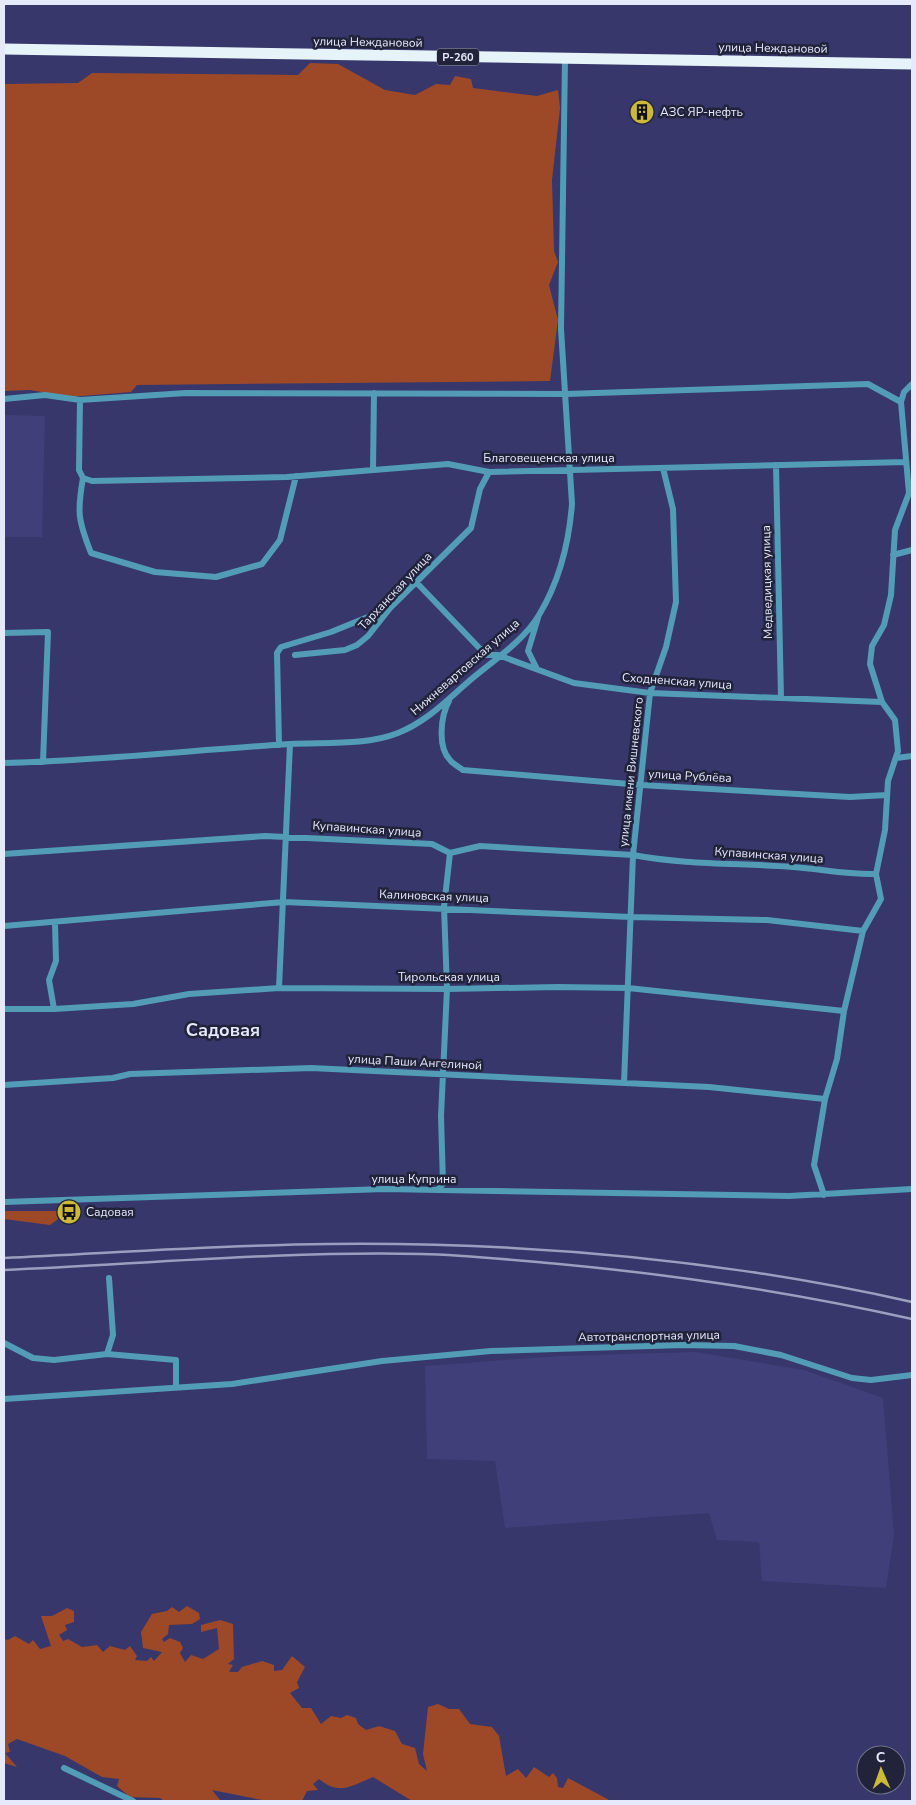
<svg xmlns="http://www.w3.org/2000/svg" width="916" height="1805" font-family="'Nunito Sans',sans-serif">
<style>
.built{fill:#403f7a}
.green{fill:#9d4928}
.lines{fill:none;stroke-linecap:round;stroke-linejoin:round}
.minor{stroke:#529db5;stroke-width:6}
.trunk{stroke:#e6f4f9;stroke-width:11}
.rail{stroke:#9d9ebf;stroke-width:2.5}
.labels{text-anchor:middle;stroke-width:5;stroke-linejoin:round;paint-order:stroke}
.shield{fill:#21233a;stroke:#abadc2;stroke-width:1}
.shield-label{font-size:11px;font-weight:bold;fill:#e6e8fc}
.street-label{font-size:12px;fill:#e6e8fc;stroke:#21233a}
.poi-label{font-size:12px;fill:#e6e8fc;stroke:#21233a;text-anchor:start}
.district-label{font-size:18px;font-weight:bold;fill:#e6e8fc;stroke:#21233a}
</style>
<rect width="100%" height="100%" fill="#37376b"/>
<path class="built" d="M4,415L45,416L42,537H4Z
M696,1352L804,1370L883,1398L894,1535L886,1588L762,1581L759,1542L717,1540L709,1513L505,1528L495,1461L427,1459L425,1366L560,1356Z"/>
<path class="green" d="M310,63L338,64L385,90L415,95L436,84L450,85L455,76L471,79L473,88L537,96L558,90L560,108L552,180L554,251L558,262L549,285L558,320L550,381L137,385L131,392L70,397L30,390L4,391V84L78,83L92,73L298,75Z
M4,1211H59L65,1214L50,1225L4,1219Z
M187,1606L199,1613L200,1619L192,1624L169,1625L168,1634L162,1639L164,1642L170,1638L180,1642L183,1648L180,1653L185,1662L191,1655L203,1659L219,1649L217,1628L201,1632V1625L220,1620L233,1624L234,1659L228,1664L233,1665L229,1672H238L242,1667L262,1661L274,1665V1671L282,1670L292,1656L305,1667L297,1682L299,1688L290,1693L302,1708H311L321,1724L331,1716L341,1718L347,1715L356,1718L358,1724L366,1730L379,1726L395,1731L402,1744L415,1748L419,1764L427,1771L423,1754L428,1707L438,1704L449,1709H459L470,1724L492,1727L499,1736L506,1776L518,1769L526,1778L534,1767L549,1777L553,1773L557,1778L558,1787L563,1788L568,1778L611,1801H412L373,1777C351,1786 340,1796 319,1779L313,1784L318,1790L307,1791L302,1801H267L212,1790L221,1801H164L160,1798L130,1797L117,1786L119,1779L102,1777L65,1756L17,1739L8,1744L10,1752L5,1753L17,1767L4,1763V1639L8,1640L15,1636L29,1644L33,1640L40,1649L51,1646L41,1616H52L67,1608L74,1611V1622L65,1625L67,1630L59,1635L63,1641L68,1639L82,1647L97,1645L103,1652L110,1646L125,1650L130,1646L137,1656L135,1660L147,1661L151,1657L154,1661L162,1652L143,1648L141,1632L152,1614L167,1611L172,1607L179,1612Z"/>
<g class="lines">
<path class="minor" d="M4,399L45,395L80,400L186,393L566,394L868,384L901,402L909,493L895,530L891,595L884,625L872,646L870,664L882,702L895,720L898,751L888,781L885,830L876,874L881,899L863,931L844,1011L837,1059L825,1099L814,1165L824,1195
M80,400L79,470L83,478L92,481L287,477L448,464L489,472L906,462
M901,402L904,392L912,384
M776,465L781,698
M373,470L374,393
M83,478C77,512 78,520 91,553L155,572L216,577L262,564L280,540L296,476
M893,555L912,550
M417,583L486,655H498L574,683L650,693L882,702
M4,633L48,632L43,762
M295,655L345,650L357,645L368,636L391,607L471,528L480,489L489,472
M536,667L528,651L538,618
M449,701C441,715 437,747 450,760C453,764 459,767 463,770L641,785L850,797L887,795
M279,745L277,653L281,647L331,632L390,608
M896,758L912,756
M4,763C99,761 194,750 290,744C325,742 365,746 398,733C426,722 446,701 468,682C491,662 523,642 539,615C559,582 569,542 572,504L561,329L565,59
M4,854L265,836L432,844L450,853L480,846L633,855C685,865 740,863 793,867C821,869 848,875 876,874
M4,926L284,902L631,917L767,920L863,931
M279,988L290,744
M4,1009H54L49,980L56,961L55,923
M54,1009L133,1004L189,994L279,988L447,989L557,987L628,988L844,1011
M624,1083L633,855L650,693L666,647L676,602L673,509L663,468
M4,1085L113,1078L130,1074L311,1068L709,1087L825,1099
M437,1190L443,1184L441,1116L447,989L444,907L450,853
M4,1202L384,1189L789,1196L912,1189
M4,1343L33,1358L54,1360L107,1354L176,1360V1386
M107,1354L113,1335L109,1278
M4,1399L232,1384L382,1361L491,1351L683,1345L734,1346L781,1355L852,1378L871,1380L912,1375
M64,1768L133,1801"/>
<path class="trunk" d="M4,49L912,64"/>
<path class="rail" d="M4,1258C112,1253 221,1245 329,1244C525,1242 721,1259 912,1302
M4,1270C142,1264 282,1251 421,1254C467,1255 513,1260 559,1264C678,1275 795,1293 912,1319"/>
</g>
<defs>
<symbol id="building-disc" viewBox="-11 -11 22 22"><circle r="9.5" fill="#ccb939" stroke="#21233a"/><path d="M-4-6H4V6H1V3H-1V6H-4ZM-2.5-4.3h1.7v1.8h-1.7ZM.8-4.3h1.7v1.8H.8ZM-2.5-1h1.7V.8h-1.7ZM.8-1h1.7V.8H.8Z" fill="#111"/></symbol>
<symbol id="bus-disc" viewBox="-11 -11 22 22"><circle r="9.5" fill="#ccb939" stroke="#21233a"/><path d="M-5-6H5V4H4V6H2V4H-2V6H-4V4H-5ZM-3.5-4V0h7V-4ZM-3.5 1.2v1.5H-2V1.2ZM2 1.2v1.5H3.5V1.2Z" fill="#111"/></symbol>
</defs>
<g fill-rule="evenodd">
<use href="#building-disc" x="628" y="98" width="28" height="28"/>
<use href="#bus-disc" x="55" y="1198" width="28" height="28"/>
</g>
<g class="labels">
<rect class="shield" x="437" y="48.5" width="42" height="17" rx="4"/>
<g class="shield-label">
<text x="458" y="61">Р-260</text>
</g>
<g class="street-label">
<text transform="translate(368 42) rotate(1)" y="4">улица Неждановой</text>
<text transform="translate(773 48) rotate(1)" y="4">улица Неждановой</text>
<text x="549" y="462">Благовещенская улица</text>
<text transform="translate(767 582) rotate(-91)" y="4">Медведицкая улица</text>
<text transform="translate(395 591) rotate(-47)" y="4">Тарханская улица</text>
<text transform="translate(465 667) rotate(-41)" y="4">Нижневартовская улица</text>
<text transform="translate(677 681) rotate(4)" y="4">Сходненская улица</text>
<text transform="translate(631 772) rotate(-84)" y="4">улица имени Вишневского</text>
<text transform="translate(690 776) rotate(3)" y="4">улица Рублёва</text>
<text transform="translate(367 829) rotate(4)" y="4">Купавинская улица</text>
<text transform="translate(769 855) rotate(4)" y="4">Купавинская улица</text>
<text transform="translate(434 896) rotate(2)" y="4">Калиновская улица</text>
<text x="449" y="981">Тирольская улица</text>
<text transform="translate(415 1062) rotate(3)" y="4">улица Паши Ангелиной</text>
<text x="414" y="1183">улица Куприна</text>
<text transform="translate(649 1336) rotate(-1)" y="4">Автотранспортная улица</text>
</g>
<g class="poi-label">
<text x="660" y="116">АЗС ЯР-нефть</text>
<text x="86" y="1216">Садовая</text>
</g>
<g class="district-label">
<text x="223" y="1036">Садовая</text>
</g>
</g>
<rect width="916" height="1805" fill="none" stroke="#e6e8fc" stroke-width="10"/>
<g transform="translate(881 1770) rotate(358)"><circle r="24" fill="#21233a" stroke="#707288"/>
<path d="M0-4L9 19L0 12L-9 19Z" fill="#ccb939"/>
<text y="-8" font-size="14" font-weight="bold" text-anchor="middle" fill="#e6e8fc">С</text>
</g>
</svg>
